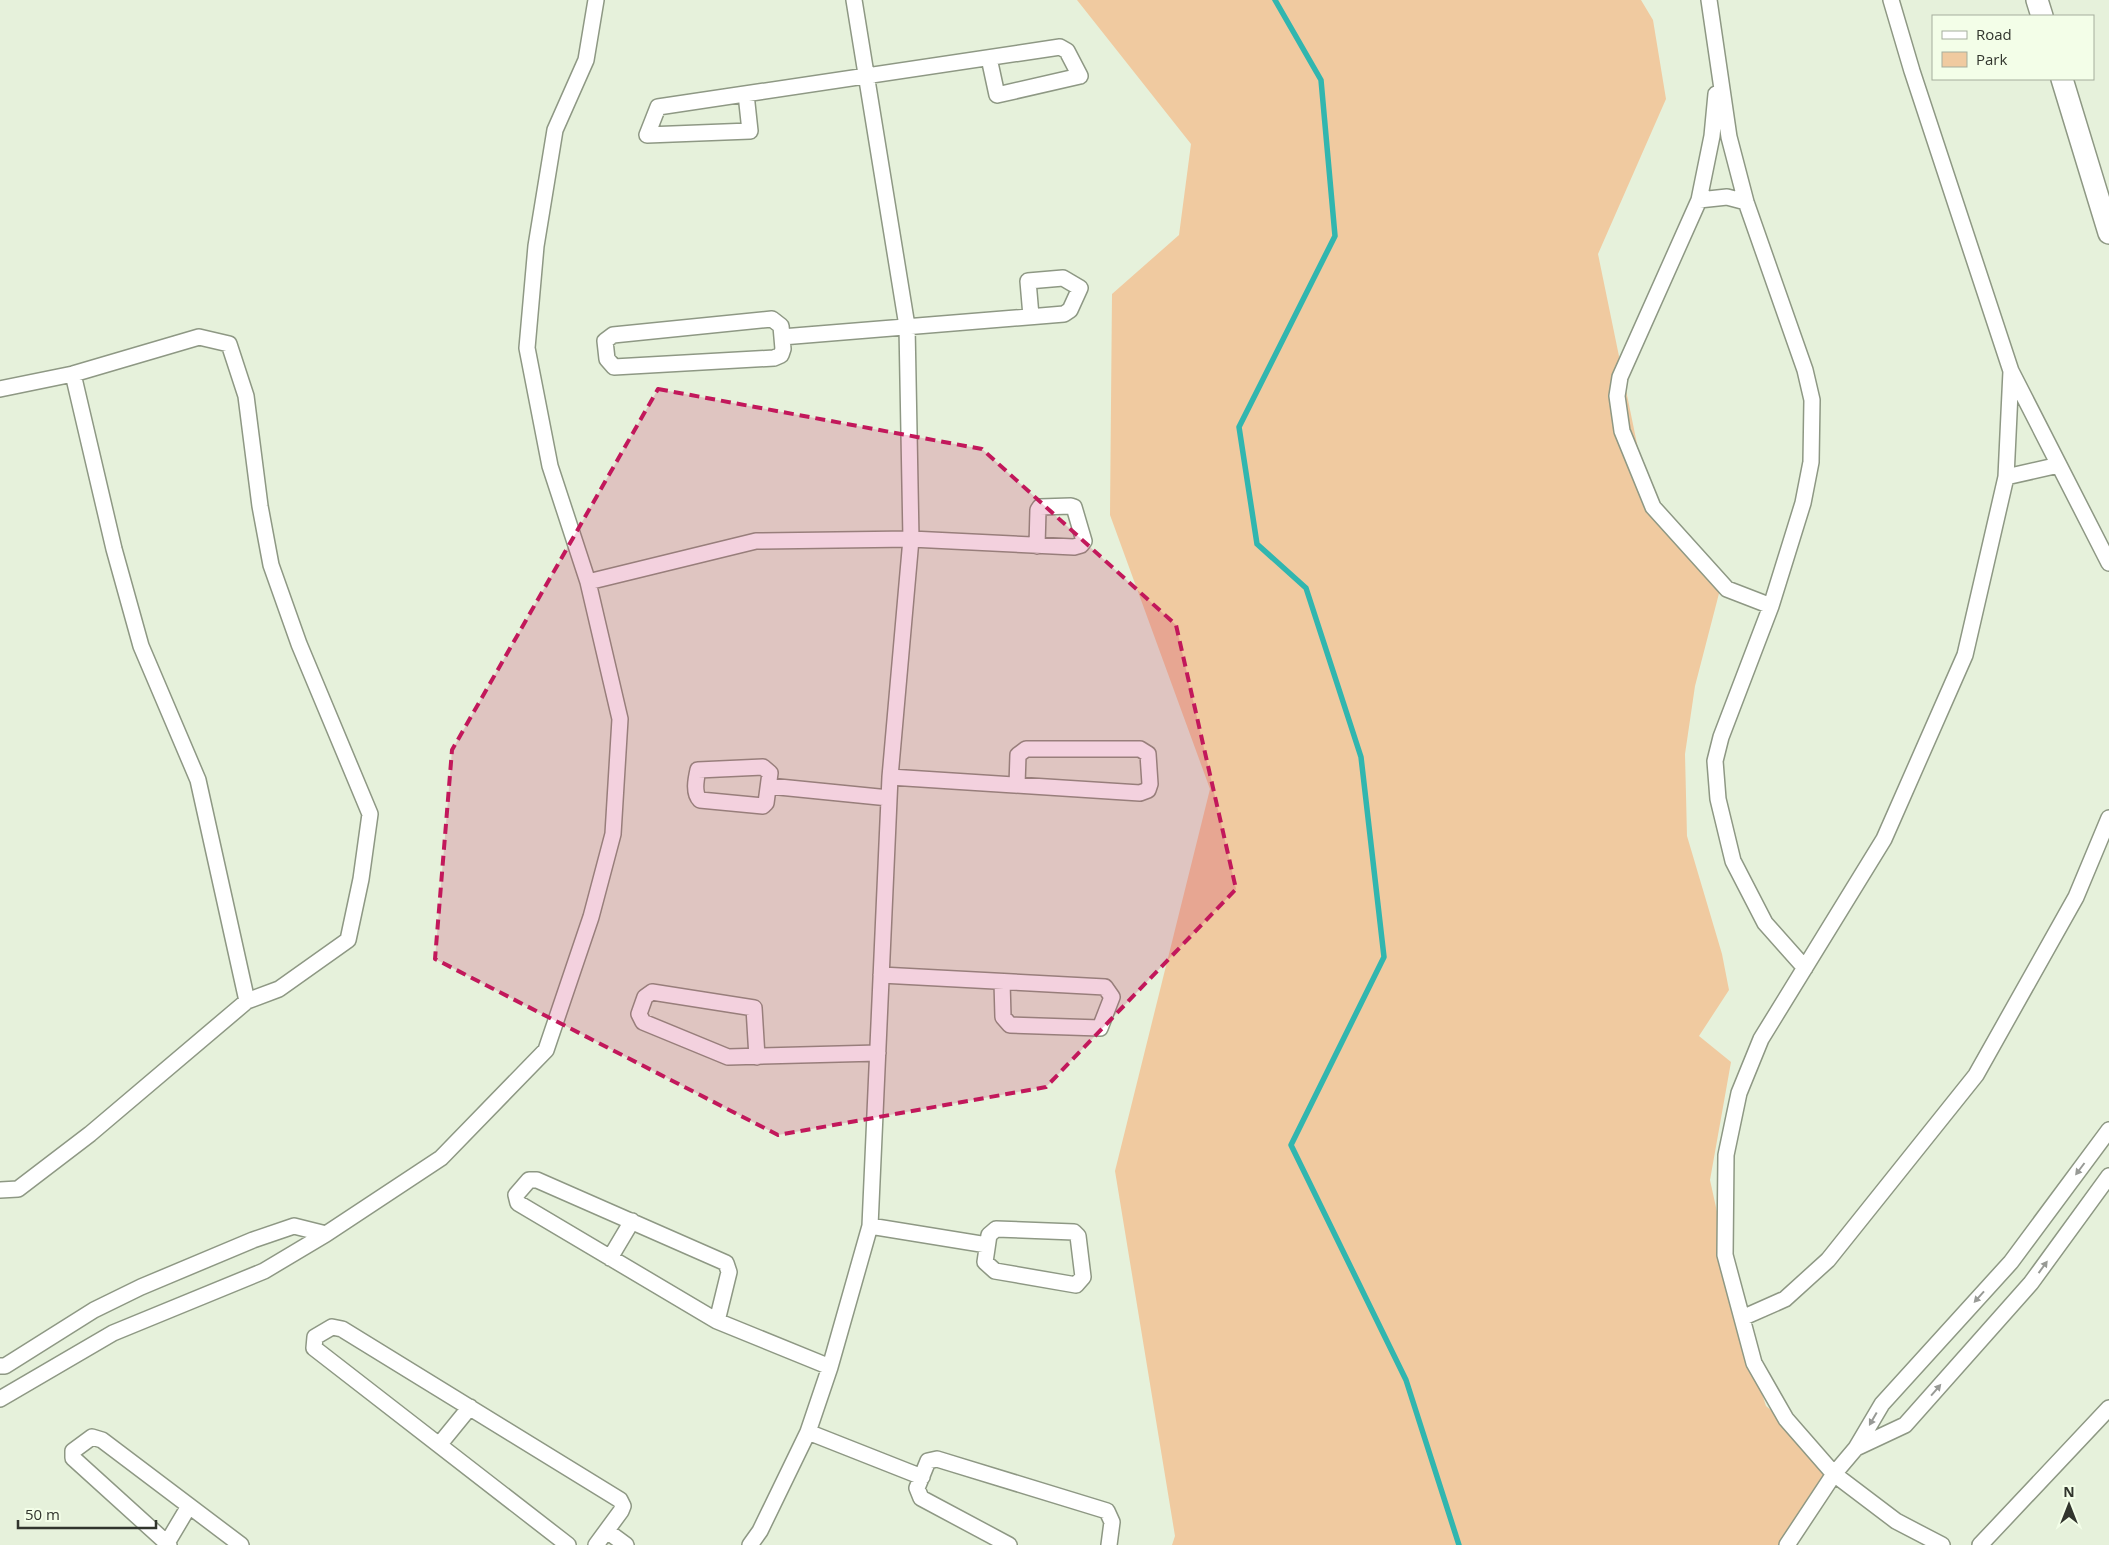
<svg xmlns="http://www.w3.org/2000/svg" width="2109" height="1545" font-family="'Open Sans',sans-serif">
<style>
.green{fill:#f0caa0}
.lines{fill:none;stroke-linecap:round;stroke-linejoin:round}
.stream{stroke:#31b6af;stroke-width:5.5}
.street-casing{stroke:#8e9884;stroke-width:18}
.secondary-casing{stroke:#8e9884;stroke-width:24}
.street{stroke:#fff;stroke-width:15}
.secondary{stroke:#fff;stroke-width:21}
.oneway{fill:#989a96}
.marked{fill:#c2185b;fill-opacity:0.2;stroke:#c2185b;stroke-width:4;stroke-dasharray:10 6;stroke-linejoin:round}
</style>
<rect width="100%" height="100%" fill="#e6f1db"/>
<path class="green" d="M1077,0H1641L1653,20L1666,99L1598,254L1650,507L1723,578L1695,686L1685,754L1687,836L1722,954L1729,990L1699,1036L1731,1062L1710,1180L1746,1344L1766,1406L1836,1463L1780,1545H1172L1175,1536L1115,1171L1210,789L1110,515L1112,294L1179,235L1191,144Z"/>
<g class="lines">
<path class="stream" d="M1275,0L1321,80L1335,236L1239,427L1257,544L1306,588L1361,757L1384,957L1291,1145L1406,1380L1459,1545"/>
<defs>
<path id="street" d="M1709,0L1729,137L1746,202L1805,370L1812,400L1811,462L1803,503L1771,606L1721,737L1715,761L1718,799L1733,861L1765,923L1805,968
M1891,0L1912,71L2011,371L2109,563
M746,94L750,131L647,135L658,107L1060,47L1067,51L1080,76L997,95L989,58
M1716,94L1712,136L1699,200L1620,377L1617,396L1622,431L1653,507L1727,589L1771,606
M1699,200L1727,197L1746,202
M772,319L781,326L783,349L781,355L774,358L614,367L607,359L605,341L613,335Z
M782,337L1064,314L1070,310L1080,288L1063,278L1028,281L1031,316
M73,374L114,549L141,646L198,780L247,1001
M0,389L73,374L199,337L229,344L246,396L260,506L271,565L299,644L370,814L361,879L348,940L279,989L247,1001L90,1134L18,1189L0,1190
M2006,477L2059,465
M588,582L756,541L911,539L1074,547L1081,545L1084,541L1074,507L1071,506L1040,507L1038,510L1037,546
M763,767L770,773L766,803L763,806L700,800C693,793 696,779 698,770Z
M890,777L1140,793L1148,790L1150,784L1148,754L1140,749H1026L1018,755L1017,785
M769,786L889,798
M881,975L1105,987L1112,997L1100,1028L1010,1025L1003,1017L1002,982
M757,1057L754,1008L652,992L645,997L639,1014L643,1022L728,1057L878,1053
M870,1226L987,1245
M996,1229L1074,1232L1078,1236L1083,1277L1076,1285L995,1271L985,1262L989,1235Z
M610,1258L632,1221
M1742,1318L1785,1299L1828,1260L1976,1075L2076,897L2109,818
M717,1321L729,1272L726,1263L537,1180H529L516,1195L518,1203L717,1321L830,1367
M0,1366H5L94,1310L141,1287L253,1240L294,1226L326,1234
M0,1399L113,1333L264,1271L326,1234L441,1158L546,1050L591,917L613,834L620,719L588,582L550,466L527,348L536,246L555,130L586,60L596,0
M808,1432L922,1477
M439,1445L470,1407
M1856,1448L1905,1425L2031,1283L2109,1176
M607,1531L626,1545
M167,1543L189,1506
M169,1545L73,1458V1451L92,1437L102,1440L241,1545
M568,1545L314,1348L315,1337L332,1327L342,1329L620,1500L623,1506L621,1511L596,1545
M750,1545L760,1531L808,1432L830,1367L870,1226L890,777L911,539L907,326L854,0
M1009,1545L921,1498L917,1488L928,1461L937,1459L1107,1511L1112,1522L1109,1545
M1787,1545L1834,1474L1856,1448L1882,1404L2011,1262L2109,1130
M1942,1545L1896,1521L1834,1474L1786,1419L1754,1363L1725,1255L1726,1155L1739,1093L1761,1039L1884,839L1965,655L2006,477L2011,371
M1980,1545L2109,1408"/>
<path id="secondary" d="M2037,0L2042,16
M2062,79L2109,233"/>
</defs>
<use href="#street" class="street-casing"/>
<use href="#secondary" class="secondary-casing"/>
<use href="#street" class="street"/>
<use href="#secondary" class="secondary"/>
</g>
<defs><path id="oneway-solid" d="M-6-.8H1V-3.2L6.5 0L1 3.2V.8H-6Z" transform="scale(1.25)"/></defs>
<g class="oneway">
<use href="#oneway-solid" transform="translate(2080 1169) rotate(127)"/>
<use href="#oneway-solid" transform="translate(2043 1267) rotate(-54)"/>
<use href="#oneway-solid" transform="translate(1979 1297) rotate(132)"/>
<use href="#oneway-solid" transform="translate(1936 1390) rotate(-49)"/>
<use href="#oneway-solid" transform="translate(1873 1419) rotate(120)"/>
</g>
<path class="marked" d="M658,389L982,449L1176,625L1236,889L1046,1087L778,1135L435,959L452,750Z"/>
<rect x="1932" y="15" width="162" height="65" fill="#f3fee8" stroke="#a5ae9d"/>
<rect x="1942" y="31" width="25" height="8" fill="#ffffff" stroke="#a5ae9d"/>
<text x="1976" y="40" font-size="15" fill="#31352d">Road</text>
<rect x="1942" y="52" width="25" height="15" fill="#f0caa0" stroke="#a5ae9d"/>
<text x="1976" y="65" font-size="15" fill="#31352d">Park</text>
<g transform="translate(2069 1505)" stroke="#f3fee8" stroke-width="4" paint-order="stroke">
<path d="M0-4L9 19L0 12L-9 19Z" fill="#31352d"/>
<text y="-8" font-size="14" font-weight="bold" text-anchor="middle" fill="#31352d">N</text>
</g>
<path d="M18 1520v8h138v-8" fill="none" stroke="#31352d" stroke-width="2.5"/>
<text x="25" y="1520" font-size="15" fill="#31352d" stroke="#f3fee8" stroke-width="4" paint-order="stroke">50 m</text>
</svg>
